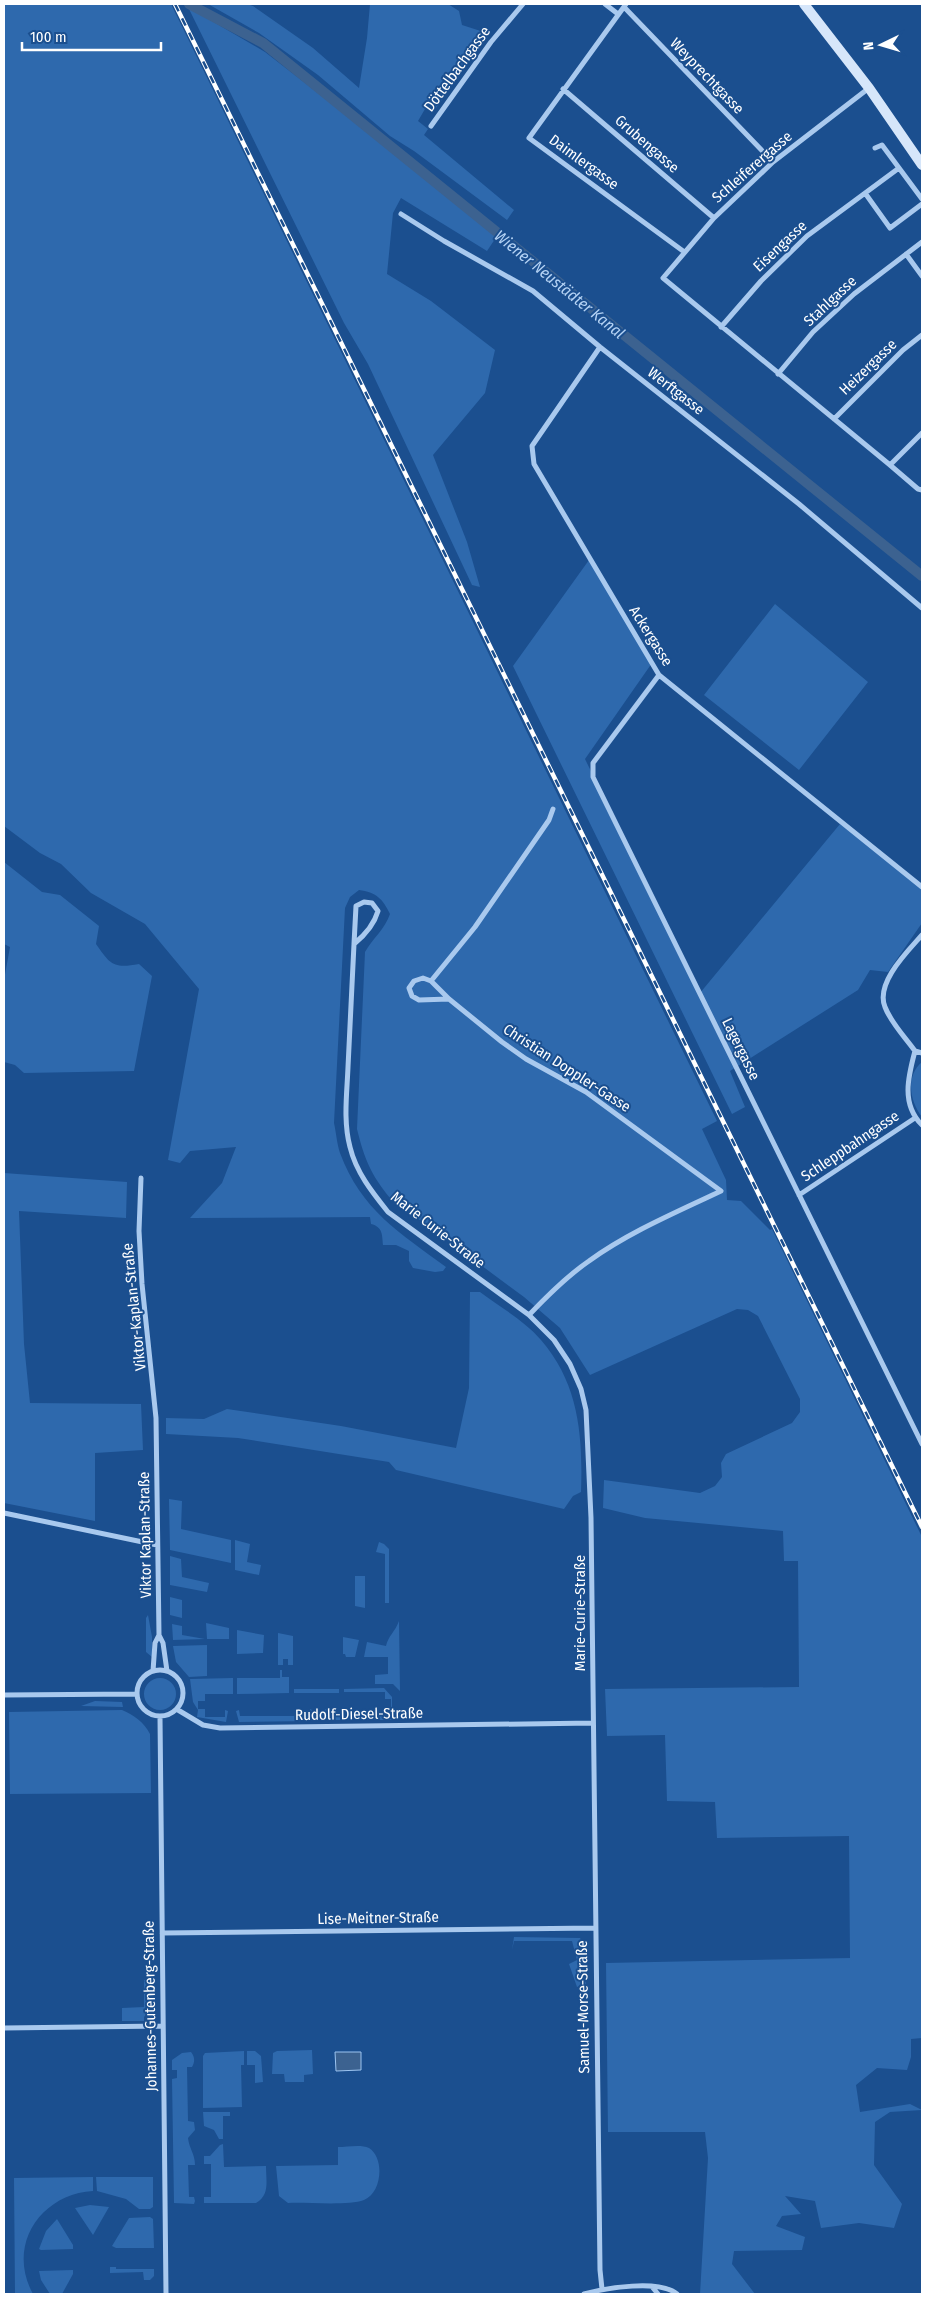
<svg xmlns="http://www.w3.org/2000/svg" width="926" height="2298" font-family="'Fira Sans Condensed',sans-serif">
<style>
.green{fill:#2e69ad}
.water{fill:#3c6290;stroke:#9cc4f0}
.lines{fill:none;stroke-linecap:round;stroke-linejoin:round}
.canal{stroke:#3c6290;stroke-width:10}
.street{stroke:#a9c9ee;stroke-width:5}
.secondary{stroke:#d6e6fa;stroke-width:10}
.rail-casing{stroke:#fff;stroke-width:4.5}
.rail{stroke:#1b4f8f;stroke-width:2.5;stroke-dasharray:8;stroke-linecap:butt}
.labels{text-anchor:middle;stroke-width:4;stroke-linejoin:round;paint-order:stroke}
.street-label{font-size:15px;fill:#fff;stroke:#1b4f8f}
.water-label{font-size:16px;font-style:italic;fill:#b5d3f5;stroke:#1b4f8f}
</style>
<rect width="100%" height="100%" fill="#1b4f8f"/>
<path class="green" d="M4,4H171L717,1121L702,1129L726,1180L727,1200L741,1201L770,1230L772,1229L922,1537V2038L911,2039V2057L907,2070L877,2068L856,2085L860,2112L910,2104L922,2110L890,2112L875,2122L874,2165L902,2204L894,2228L859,2223L821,2228L815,2201L785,2196L801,2214L782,2216L776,2226L805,2237L802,2250L734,2251L732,2264L755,2294H700L708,2158L705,2132H608L606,1963L850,1958L849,1836L717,1838L715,1802L667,1801L665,1735L607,1736L605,1689L799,1687L798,1561H784L783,1531L645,1518L603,1508L604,1480L700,1493L715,1486L722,1477L721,1463L726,1454L792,1423L800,1412V1399L758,1316L748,1310L737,1309L590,1375L560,1328L524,1297L390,1198C371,1175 364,1158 357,1129L365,952C373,938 385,929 390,914C383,899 376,892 359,890L350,897L345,908L334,1123C336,1132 337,1144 340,1153C361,1210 400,1233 446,1267L443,1271L435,1272L413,1268L409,1261V1251L396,1245H383C382,1235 383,1227 371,1224L370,1217L190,1218L222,1183L236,1147L190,1151L180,1163L168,1160L199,989L145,924L91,893L61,864L40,853L4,826Z
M208,4H247L253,6L313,48L359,88L367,38L370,4H448L459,11L462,25L490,34L436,108L425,109L418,121L428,129L424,135L514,210L507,220L414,151L390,136L318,75L259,33Z
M188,7L265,52L499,233L487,251L401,198L393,213L387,274L431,301L495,350L485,393L433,455L467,542L480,587L472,585L368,364L344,323Z
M589,560L652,663L585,759L700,993L840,824L922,887V923L888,972L870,970L858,990L730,1071L745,1107L732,1114L513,666Z
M775,604L868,682L799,770L704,695Z
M4,862L42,892L60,895L99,926L96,944C110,964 113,969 139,964L152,976L134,1071L24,1073L15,1065L4,1062V980L10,947L4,944Z
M922,1062V1117C910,1102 905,1076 922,1062Z
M4,1173L127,1182L126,1218L19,1211L24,1344L30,1403L141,1404L143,1450L95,1453V1521L4,1503Z
M470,1292H480C500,1307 525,1321 541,1340C579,1384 583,1436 581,1492L573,1496L564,1509L396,1470L389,1462L238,1438L166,1434V1418L204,1419L227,1409L341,1426L456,1448L469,1388Z
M169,1499L182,1501L181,1529L231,1540V1563L170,1550Z
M235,1540L250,1544L247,1562L261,1565L259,1575L235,1570Z
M379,1542L384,1544L389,1549V1603H385V1554L376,1552Z
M170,1556L181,1559L182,1577L209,1583L207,1592L170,1585Z
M355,1576H365V1608L355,1606Z
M170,1597L182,1600V1618L170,1615Z
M148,1615L152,1637V1657L146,1652V1618Z
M399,1621L400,1691L393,1684H375V1675L388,1674V1657H364L367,1642L386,1646C388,1636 395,1632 399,1621Z
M206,1623L229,1628V1639H207Z
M172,1624L182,1626V1635L205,1639L173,1640Z
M237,1630L264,1635L263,1653L237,1654Z
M278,1633L293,1636V1665H288V1659H283V1665H278Z
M343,1637L359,1640L355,1657H346L345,1654H343Z
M207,1645V1676L189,1677L176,1662L173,1646Z
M280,1670H282V1677H289V1693L237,1694V1678H280Z
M144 1694a16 16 0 1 1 32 0a16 16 0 1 1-32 0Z
M233,1678V1694H205V1701H198V1709H205V1717H225V1710L228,1711L226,1722L197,1717L198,1710L193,1702L190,1679Z
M384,1688L392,1697V1720H323V1711L326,1709V1715H385V1708L391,1707V1699H385V1692H344V1689Z
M294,1689H339V1693H294Z
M95,1701L122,1702L123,1707L81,1706Z
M310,1709L314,1711L312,1721L239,1722L236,1711L239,1710L240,1716H310Z
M122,1710C134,1715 144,1722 150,1734L151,1793L10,1794L9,1712Z
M514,1937L580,1938L585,1946L586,1984L577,1987L569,1964L577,1960L572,1941H514L512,1950Z
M152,1979L153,2006L144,2017V2021H122V2008L144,2007V1980Z
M312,2050L313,2074L304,2075V2082H285L284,2074H272L273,2053L277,2051Z
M244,2051V2065H241L242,2107L203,2108V2056L205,2053Z
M247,2051H255L261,2056L263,2082L255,2083V2065H247Z
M191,2052C195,2057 195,2062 192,2067H187L188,2121L194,2122L195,2130L188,2138C189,2148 195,2154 195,2165H188L189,2197H194L195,2201L194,2204L174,2203L172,2079L177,2078V2070H172V2060L182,2053Z
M203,2112H230V2116H223V2139H219L214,2130L204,2126Z
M223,2144L224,2167L266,2166C266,2181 270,2195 256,2203H204V2197H211V2164H204V2156H210L220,2145Z
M338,2147C347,2147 361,2144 369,2148C385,2158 382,2193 364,2200C348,2206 307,2202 288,2203L279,2196L276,2166L338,2165Z
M93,2177V2191C41,2194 6,2245 33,2294H15L14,2178Z
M96,2177H153V2207L150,2209H139L126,2199L97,2191Z
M90,2205L109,2207L93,2235L75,2208Z
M150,2217L153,2219L154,2248H116L112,2246L129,2218Z
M57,2219L73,2245V2249L41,2250L39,2249L46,2231Z
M110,2267H116V2269H154V2276L150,2280H144L143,2272L110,2273Z
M73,2270V2274L62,2294H50L41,2280L39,2271Z"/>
<path class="water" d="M335,2052H361V2070L336,2071Z"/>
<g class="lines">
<path class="canal" d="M189,4L263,43L922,576"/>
<path class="street" d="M605,4L618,14
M626,4L529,138L683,251
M624,7L773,162
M869,88L773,162L714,218L663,278L890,465L922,433
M563,89L714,218
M431,126L491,42L523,4
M875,148L882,145L922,199
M865,193L890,228L922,204
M401,214L444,241L533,291L600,347L799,504L922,608
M906,254L922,276
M721,327L761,281L807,236L899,168
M600,347L532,446L534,464L659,675L922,887
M778,374L813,332L854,294L922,242
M834,419L903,350L922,335
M890,465L918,489L922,490
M659,675L593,763V777L922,1444
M354,944L356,906L364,902L372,903L378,911C374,925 365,935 354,944C352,985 350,1026 348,1067C347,1093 343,1121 350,1147C356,1172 372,1192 388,1212L529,1315L554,1340L570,1364L581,1389L586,1410L591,1518L600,2270L602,2289
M431,981L475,927L549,820L553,809
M449,999L419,1000L412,996L409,988L414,981L423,978L431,981L449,999L502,1042L526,1059L586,1092L721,1191C677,1212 629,1232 589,1261C567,1276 548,1295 529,1315
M915,1051C905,1037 891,1023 885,1007C875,983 908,951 922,935
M922,1053L915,1051C908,1077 901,1104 922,1125
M141,1178L139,1231L142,1284L156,1418L159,1635L155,1643L153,1671
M799,1195L915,1118
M4,1513L157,1545
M159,1635L163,1643L167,1671
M137 1693a23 23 0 1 1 46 0a23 23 0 1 1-46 0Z
M4,1695L137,1694
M178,1710L203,1725L220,1728L593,1723
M160,1717L166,2294
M162,1933L595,1928
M4,2028L163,2026
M653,2288L658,2294
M584,2294C606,2288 659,2279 677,2294"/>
<path class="secondary" d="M804,4L869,88L922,165"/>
<defs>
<path id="rail" d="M175,4L922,1527"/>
</defs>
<use href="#rail" class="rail-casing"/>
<use href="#rail" class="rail"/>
</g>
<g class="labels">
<g class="street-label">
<text transform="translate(457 69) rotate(-54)" y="5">Döttelbachgasse</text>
<text transform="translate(707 76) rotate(46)" y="5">Weyprechtgasse</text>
<text transform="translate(647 144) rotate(41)" y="5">Grubengasse</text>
<text transform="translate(584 162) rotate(36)" y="5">Daimlergasse</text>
<text transform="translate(752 167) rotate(-41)" y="5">Schleiferergasse</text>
<text transform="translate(780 246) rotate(-43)" y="5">Eisengasse</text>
<text transform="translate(830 301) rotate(-43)" y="5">Stahlgasse</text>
<text transform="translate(868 367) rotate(-44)" y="5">Heizergasse</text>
<text transform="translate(676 391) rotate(38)" y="5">Werftgasse</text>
<text transform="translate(651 636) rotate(58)" y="5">Ackergasse</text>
<text transform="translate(741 1049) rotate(64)" y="5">Lagergasse</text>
<text transform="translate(567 1068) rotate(33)" y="5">Christian Doppler-Gasse</text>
<text transform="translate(850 1146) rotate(-34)" y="5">Schleppbahngasse</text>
<text transform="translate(438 1230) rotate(38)" y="5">Marie Curie-Straße</text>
<text transform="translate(134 1307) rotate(-96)" y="5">Viktor-Kaplan-Straße</text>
<text transform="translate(145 1535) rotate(-91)" y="5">Viktor Kaplan-Straße</text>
<text transform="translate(580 1613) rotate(-90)" y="5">Marie-Curie-Straße</text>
<text transform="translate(359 1714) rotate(-1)" y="5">Rudolf-Diesel-Straße</text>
<text transform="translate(378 1918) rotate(-1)" y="5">Lise-Meitner-Straße</text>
<text transform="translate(150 2006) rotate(-91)" y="5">Johannes-Gutenberg-Straße</text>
<text transform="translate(583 2007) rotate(-91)" y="5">Samuel-Morse-Straße</text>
</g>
<g class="water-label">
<text transform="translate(560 284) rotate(39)" y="6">Wiener Neustädter Kanal</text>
</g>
</g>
<rect width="926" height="2298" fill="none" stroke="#ffffff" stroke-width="10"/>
<g transform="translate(881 45) rotate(265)" stroke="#1b4f8f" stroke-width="4" paint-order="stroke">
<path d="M0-4L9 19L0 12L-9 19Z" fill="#ffffff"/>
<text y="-8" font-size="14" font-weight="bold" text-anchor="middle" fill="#ffffff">N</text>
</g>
<path d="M22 42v8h139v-8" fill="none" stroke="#ffffff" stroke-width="2.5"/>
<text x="30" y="42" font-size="15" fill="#ffffff" stroke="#1b4f8f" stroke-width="4" paint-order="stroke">100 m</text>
</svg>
